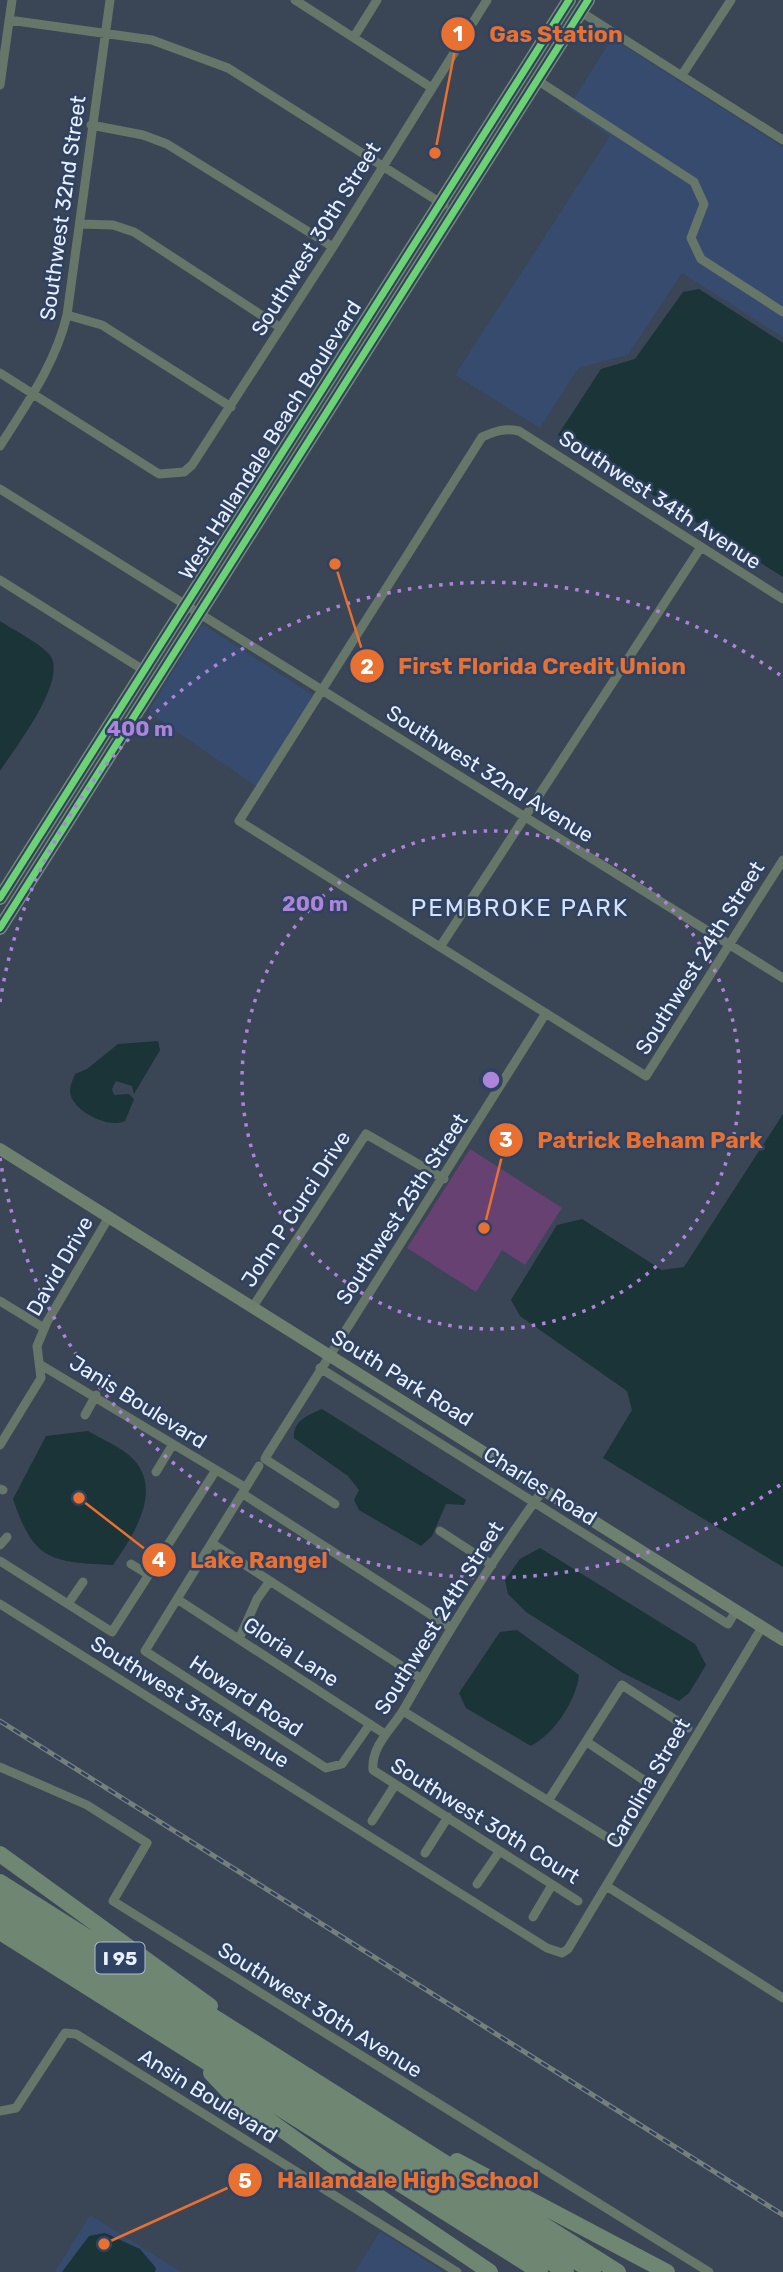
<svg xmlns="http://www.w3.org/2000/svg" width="783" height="2272" font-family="Rubik,sans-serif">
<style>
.built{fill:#364b6e}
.green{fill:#684173}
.water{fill:#1a3437}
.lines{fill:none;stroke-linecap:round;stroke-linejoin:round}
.street{stroke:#667668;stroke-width:9}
.secondary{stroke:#6e816f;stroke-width:12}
.primary{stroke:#738a73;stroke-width:14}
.highway{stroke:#6e8672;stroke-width:16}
.rail-casing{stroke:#75807b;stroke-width:5}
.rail{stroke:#2f4261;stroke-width:2.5;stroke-dasharray:8;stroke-linecap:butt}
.cycleway-casing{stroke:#2f4261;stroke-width:11}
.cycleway{stroke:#6cd273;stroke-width:7}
.ring{fill:none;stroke:#ac84da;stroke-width:3.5;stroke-dasharray:3.5 7}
.labels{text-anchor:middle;stroke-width:5;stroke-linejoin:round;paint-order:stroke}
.shield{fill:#2f4261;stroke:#b1bcce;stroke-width:2}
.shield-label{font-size:19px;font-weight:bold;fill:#e9f0fc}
.street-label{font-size:21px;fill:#e9f0fc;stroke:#2f4261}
.quarter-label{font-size:24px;letter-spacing:2px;fill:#d3e2f9;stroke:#2f4261}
.centre{fill:#ac84da;stroke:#2f4261;stroke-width:3.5}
.ring-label{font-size:21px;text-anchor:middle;font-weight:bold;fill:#ac84da;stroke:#2f4261;stroke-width:5;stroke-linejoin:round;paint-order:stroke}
.leader{fill:none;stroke:#e87030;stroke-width:2.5}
.callout-dot{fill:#e87030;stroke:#2f4261;stroke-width:2.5}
.mark-label{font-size:21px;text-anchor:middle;font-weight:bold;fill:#fff}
.callout-label{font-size:23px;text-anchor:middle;font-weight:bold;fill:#e87030;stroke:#2f4261;stroke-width:5;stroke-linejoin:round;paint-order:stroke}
</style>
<rect width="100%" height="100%" fill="#3a4556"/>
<path class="built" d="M612,38L783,147V337L682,273L628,355L578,368L540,428L455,375L610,136L568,108Z
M202,624L313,695L257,787L148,712Z
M90,2215L181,2272H55Z
M380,2231L444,2272H355Z"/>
<path class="green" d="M470,1149L562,1208L525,1265L502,1250L476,1292L407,1248Z"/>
<path class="water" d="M699,289L783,343V577L558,435L601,369L635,359L683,292Z
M0,621C12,629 41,644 50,655C68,681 14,749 0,771Z
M158,1041L160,1050L134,1094L132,1086L116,1081L112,1089L114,1095L129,1094L134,1099L125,1121C109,1129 71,1111 70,1091C70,1086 73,1079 75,1074L87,1069L118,1044Z
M783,1114V1567L603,1458L632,1410L627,1391L520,1316L511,1300L557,1225L582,1219L662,1270L684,1267Z
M322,1409L466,1500L464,1505L446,1504L432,1536L421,1546L359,1510L354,1500L359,1490L348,1476L294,1438C293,1421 308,1415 322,1409Z
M88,1431C105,1441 132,1451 141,1470C157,1501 130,1540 113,1565C50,1562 34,1561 13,1499L46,1436Z
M540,1548L695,1644L706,1665L689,1693L679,1701L623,1673L526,1612L508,1594L505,1580L520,1559Z
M517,1630L579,1675C576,1701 554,1734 531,1746L466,1708L459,1693L500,1632Z
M105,2233L140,2249L156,2268L155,2272H62L89,2236Z"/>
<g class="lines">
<path class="street" d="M295,0L432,88
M581,12L783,140
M9,20L152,40L228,68L444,205
M354,37L377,0
M682,75L731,0
M537,80L694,182L704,204L691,238L701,259L783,312
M0,85L12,0
M91,125L143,135L167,144L333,247
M80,224L113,225L134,232L281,328
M67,315L102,325L231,407
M0,373L159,474L184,472L192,465L333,247L487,0
M0,446C27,403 55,365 67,315L110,0
M0,489L783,978
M0,580L145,671
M783,599L519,431C504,428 496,431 482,437L239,821L646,1076L783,860
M440,947L701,547
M0,1301L44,1328
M252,1308L366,1134L444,1179
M41,1365L243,1486
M320,1368L728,1624L736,1611
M85,1415L96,1395
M0,1445L41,1378L37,1346L47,1322L109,1217
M259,1466L145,1651L326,1768L342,1764L370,1724
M156,1472L173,1444
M0,1489L3,1490
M543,1490C492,1560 447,1633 404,1709C393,1728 371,1745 373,1770L578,1901
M243,1494L450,1627
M335,1504L265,1459L267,1455L546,1013
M440,1531L492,1565
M213,1544L420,1678
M0,1545L7,1537
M0,1561L112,1632L216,1470
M131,1564L149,1575
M177,1599L385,1734
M0,1604L547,1948L562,1953L568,1949L762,1627
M68,1604L83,1582
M239,1639L257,1599L270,1581
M403,1711L613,1841
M587,1742L651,1785
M0,1767L87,1805L147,1843L113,1901L709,2272
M548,1801L622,1685L688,1728
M372,1821L395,1785
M425,1853L448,1817
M477,1884L499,1852
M608,1887L783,1998
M533,1917L552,1885
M0,2111L16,2108L65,2033L76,2034L457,2272"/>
<path class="secondary" d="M0,1149L783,1640"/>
<path class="primary" d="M0,898L569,0
M0,928L588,0"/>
<path class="highway" d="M0,1854L210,2006
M0,1882L618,2272
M0,1898L593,2272
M0,1915L566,2272
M0,1932L540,2272
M211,2073L229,2092L326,2161L490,2272
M457,2161L667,2272"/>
<defs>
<path id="rail" d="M0,1721L783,2215"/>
</defs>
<use href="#rail" class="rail-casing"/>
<use href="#rail" class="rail"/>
<defs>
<path id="cycleway" d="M0,898L569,0
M0,928L588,0"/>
</defs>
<use href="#cycleway" class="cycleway-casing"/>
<use href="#cycleway" class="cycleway"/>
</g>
<g class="ring">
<circle cx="491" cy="1080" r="249"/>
<path d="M780 1485A497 497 0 0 1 0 1158M0 1002A497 497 0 0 1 780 675"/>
</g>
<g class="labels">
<rect class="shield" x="95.5" y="1942.5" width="49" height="31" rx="5"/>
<g class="shield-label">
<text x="120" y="1965">I 95</text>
</g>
<g class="street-label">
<text transform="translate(63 208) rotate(-82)" y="7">Southwest 32nd Street</text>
<text transform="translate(316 239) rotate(-58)" y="7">Southwest 30th Street</text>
<text transform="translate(270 440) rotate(-58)" y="7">West Hallandale Beach Boulevard</text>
<text transform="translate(660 500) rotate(33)" y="7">Southwest 34th Avenue</text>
<text transform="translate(490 774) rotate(32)" y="7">Southwest 32nd Avenue</text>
<text transform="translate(700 958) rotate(-58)" y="7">Southwest 24th Street</text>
<text transform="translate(296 1209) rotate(-57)" y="7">John P Curci Drive</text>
<text transform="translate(402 1209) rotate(-57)" y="7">Southwest 25th Street</text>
<text transform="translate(60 1266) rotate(-60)" y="7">David Drive</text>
<text transform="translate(402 1378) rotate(32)" y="7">South Park Road</text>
<text transform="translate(138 1402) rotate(32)" y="7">Janis Boulevard</text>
<text transform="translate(540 1486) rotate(32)" y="7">Charles Road</text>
<text transform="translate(439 1618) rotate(-58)" y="7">Southwest 24th Street</text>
<text transform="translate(291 1652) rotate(33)" y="7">Gloria Lane</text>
<text transform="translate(246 1696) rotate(33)" y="7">Howard Road</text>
<text transform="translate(190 1702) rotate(32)" y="7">Southwest 31st Avenue</text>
<text transform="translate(648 1783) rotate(-60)" y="7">Carolina Street</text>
<text transform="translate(485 1821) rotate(32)" y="7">Southwest 30th Court</text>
<text transform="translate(320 2010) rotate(32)" y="7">Southwest 30th Avenue</text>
<text transform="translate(208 2096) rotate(32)" y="7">Ansin Boulevard</text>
</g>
<g class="quarter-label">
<text x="520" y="916">PEMBROKE PARK</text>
</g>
</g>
<circle cx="491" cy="1080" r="10" class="centre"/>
<g class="ring-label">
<text x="140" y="736">400 m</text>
<text x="315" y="911">200 m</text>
</g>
<path class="leader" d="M435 153L458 34M335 564L367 666M484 1228L506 1140M79 1498L159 1560M104 2244L245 2180"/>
<g class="callout-dot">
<circle cx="435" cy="153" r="7"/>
<circle cx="335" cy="564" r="7"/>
<circle cx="484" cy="1228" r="7"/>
<circle cx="79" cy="1498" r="7"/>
<circle cx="104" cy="2244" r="7"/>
<circle cx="458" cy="34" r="18"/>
<circle cx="367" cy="666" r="18"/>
<circle cx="506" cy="1140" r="18"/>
<circle cx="159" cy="1560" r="18"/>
<circle cx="245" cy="2180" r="18"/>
</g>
<g class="mark-label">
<text x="458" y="41">1</text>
<text x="367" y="674">2</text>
<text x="506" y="1147">3</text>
<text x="159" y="1567">4</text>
<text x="245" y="2188">5</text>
</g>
<g class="callout-label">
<text x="556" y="42">Gas Station</text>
<text x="542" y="674">First Florida Credit Union</text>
<text x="650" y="1148">Patrick Beham Park</text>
<text x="259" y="1568">Lake Rangel</text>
<text x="408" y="2188">Hallandale High School</text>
</g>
</svg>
